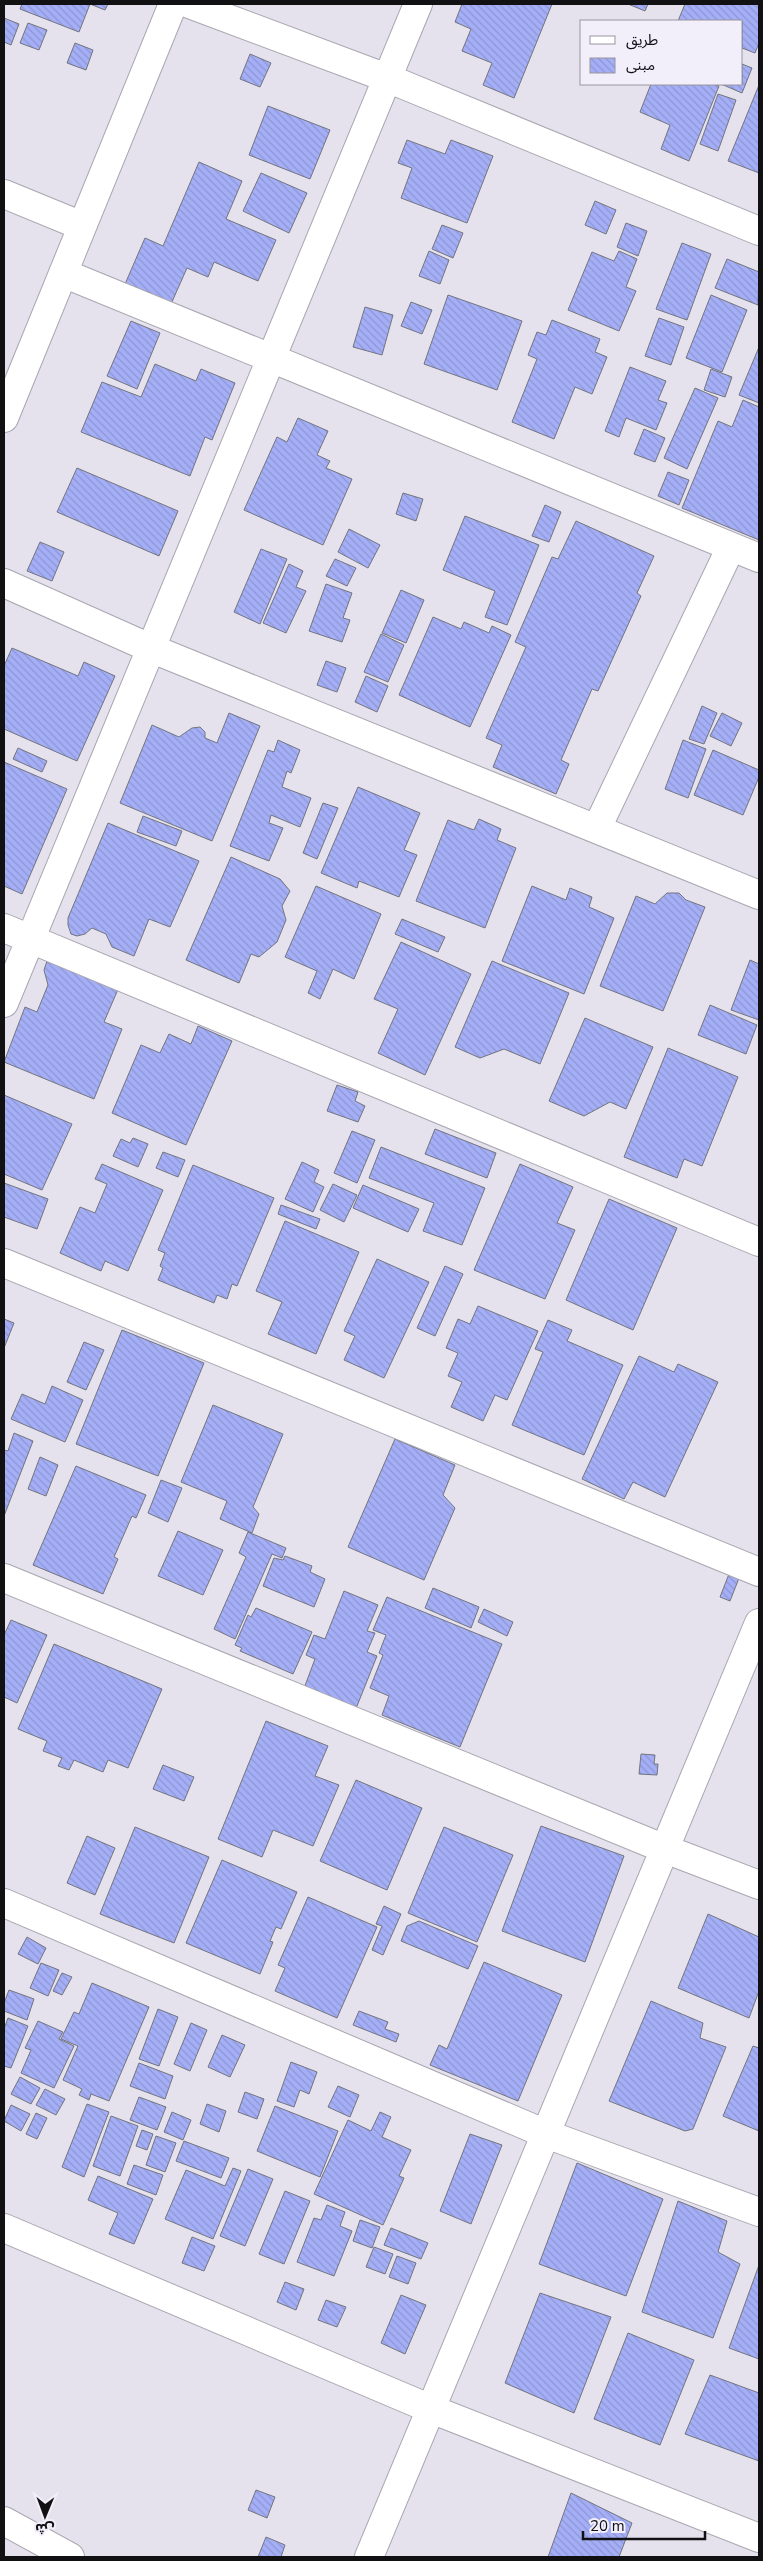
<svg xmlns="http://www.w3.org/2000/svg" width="763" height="2561" font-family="'Nunito Sans','Noto Sans Arabic',sans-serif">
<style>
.building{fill:url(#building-back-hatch);stroke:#72747e}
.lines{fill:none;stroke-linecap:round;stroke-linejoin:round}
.minor-casing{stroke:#a8a6b0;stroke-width:30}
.minor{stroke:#fff;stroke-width:28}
</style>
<defs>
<pattern id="building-back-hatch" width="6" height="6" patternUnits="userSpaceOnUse" patternTransform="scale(1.25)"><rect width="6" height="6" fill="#a5aff7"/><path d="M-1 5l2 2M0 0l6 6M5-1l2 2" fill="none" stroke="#8d96d3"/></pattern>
</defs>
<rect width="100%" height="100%" fill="#e5e2ed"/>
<path class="building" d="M22,4H108L105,10L90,4L79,32L20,9Z
M462,4H552L514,98L483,85L492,63L462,51L471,29L455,22Z
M628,4H648L645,11Z
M685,4H759V43L755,53L742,48V21H678Z
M4,18L19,24L11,45L4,42Z
M28,23L47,30L39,50L20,43Z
M75,43L93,50L86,70L67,63Z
M250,54L271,63L260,87L240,79Z
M742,64L752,68L742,93L721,84H742Z
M651,84H713L719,86L689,161L661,149L670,125L640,112Z
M759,85V173L728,161Z
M718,94L736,100L718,151L700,144Z
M268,106L330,130L310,179L249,155Z
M407,140L445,154L451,140L493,156L467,223L401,198L412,168L398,163Z
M199,162L242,181L226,219L276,240L258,281L214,262L208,277L187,268L171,304L125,284L145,238L163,246Z
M261,173L307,193L289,233L243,211Z
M595,201L616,210L606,234L585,225Z
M626,223L647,231L638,256L617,247Z
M442,225L463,233L453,258L432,249Z
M682,243L711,254L687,320L656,309Z
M429,251L449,260L440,284L419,276Z
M619,251L637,259L626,287L636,291L619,331L568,310L592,252L614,261Z
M727,259L759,272L758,305L715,288Z
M448,295L522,321L497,390L424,364Z
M711,295L747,310L722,372L686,358Z
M411,302L432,310L422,334L401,326Z
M365,307L393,315L382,355L353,347Z
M659,318L684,327L671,365L645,356Z
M552,320L600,339L595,352L607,357L592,394L575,387L554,439L512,422L537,359L528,355L537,332L546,335Z
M131,321L160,333L137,389L107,376Z
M759,347V403L739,395Z
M155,364L196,381L201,369L235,383L212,440L205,437L190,476L81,432L102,382L141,397Z
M630,367L666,381L658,400L667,403L656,430L626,418L619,437L605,431Z
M711,369L732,377L725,397L704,390Z
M695,388L718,398L687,469L664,458Z
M743,400L759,407V540L682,508L718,421L732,427Z
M298,418L328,431L317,455L330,461L326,468L352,479L323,545L244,510L277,437L287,442Z
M644,429L665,438L655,462L634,454Z
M77,468L178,511L159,556L57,512Z
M668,472L689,480L679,505L658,496Z
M403,493L423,499L416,521L396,514Z
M545,505L561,512L549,542L532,536Z
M465,516L539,545L507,625L485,617L495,591L443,570Z
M576,521L654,556L637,593L641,596L598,691L592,689L561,760L569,764L556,794L493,767L502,745L486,738L526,647L515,642L552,557L558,559Z
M349,529L380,545L368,568L338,552Z
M40,542L64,552L52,581L27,571Z
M261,549L287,559L260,624L234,612Z
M335,559L356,568L347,586L326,576Z
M289,564L303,571L296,587L306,591L286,633L263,623Z
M326,584L352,593L343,618L350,620L342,642L309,631Z
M401,590L424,600L406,643L382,633Z
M433,617L461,629L464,622L489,633L492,626L511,635L470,727L399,695Z
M381,634L404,645L388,682L364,672Z
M12,648L78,676L84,662L115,676L77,761L4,729V666Z
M326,661L346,668L337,692L317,685Z
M366,676L388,686L377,712L355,702Z
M702,706L717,713L704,744L689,739Z
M229,713L260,726L212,841L120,803L152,725L179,737L192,728L200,727L205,732V738L217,743Z
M722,713L742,723L731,746L710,736Z
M278,740L300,750L291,773L287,771L282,787L311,798L300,827L271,815L269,823L283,828L269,861L230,846L268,750L274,752Z
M683,740L706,749L688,798L665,789Z
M18,748L47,761L42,772L13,759Z
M713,750L759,770V777L743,815L694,795Z
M4,762L67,789L22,894L4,886Z
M358,787L420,813L404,850L417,855L399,897L359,881L357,888L321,873Z
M323,803L338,808L317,859L303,853Z
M143,816L182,831L176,846L137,832Z
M479,819L501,829L497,840L516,848L485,928L416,901L448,820L474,830Z
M108,823L199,861L170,927L149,919L134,956L112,947L106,934L92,928L85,934L77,936L71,934L68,925V918Z
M231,857L280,879L290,891L282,906L286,920L277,942L259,957L251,954L239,983L186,960Z
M316,886L381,914L354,979L333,969L320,999L308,993L317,971L285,957Z
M532,886L566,900L570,888L592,897L589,907L614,918L584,994L502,961Z
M667,893H679L686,900L705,907L663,1011L600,986L636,896L655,904Z
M402,919L445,937L438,952L395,934Z
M401,942L471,974L425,1075L378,1053L398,1009L374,999Z
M48,958L119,987L104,1022L122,1029L94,1099L4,1062L25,1007L37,1012L48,985L44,970Z
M750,960L759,964V1020L731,1010Z
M492,961L569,993L540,1064L504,1049L480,1058L455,1047Z
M710,1005L757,1025L746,1054L698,1035Z
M585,1018L653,1047L626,1109L610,1102L584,1116L549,1101Z
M198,1026L232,1041L186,1145L112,1113L141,1045L160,1053L169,1034L191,1044Z
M668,1048L738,1077L702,1166L684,1159L677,1178L624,1157Z
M337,1085L358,1092L355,1101L365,1106L358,1122L327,1111Z
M4,1095L72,1124L42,1190L4,1174Z
M435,1129L496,1153L487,1178L425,1154Z
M352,1131L375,1140L357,1183L334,1173Z
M133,1138L148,1144L138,1167L113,1156L121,1139L130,1143Z
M381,1147L485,1188L462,1245L423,1231L434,1203L369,1178Z
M163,1152L185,1160L178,1177L156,1168Z
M302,1162L319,1170L314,1182L324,1187L313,1212L285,1199Z
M102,1164L163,1190L128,1271L105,1261L101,1271L60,1253L80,1207L95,1213L107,1184L95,1179Z
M520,1164L573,1187L557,1223L575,1230L545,1299L474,1270Z
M193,1165L274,1198L237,1286L232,1284L227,1299L217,1295L214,1303L158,1280L163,1268L160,1266L165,1253L158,1250Z
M4,1183L48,1199L37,1229L4,1217Z
M333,1184L357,1195L344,1222L320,1210Z
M363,1185L419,1209L408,1232L353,1208Z
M609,1199L677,1228L633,1330L566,1300Z
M281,1205L320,1219L316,1229L278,1214Z
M285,1221L359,1252L316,1354L268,1334L282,1302L256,1291Z
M377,1259L429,1282L384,1378L344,1360L355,1336L344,1331Z
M445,1266L463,1274L435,1336L417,1328Z
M478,1306L538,1331L507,1400L495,1395L483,1421L451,1407L462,1382L448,1376L458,1353L446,1348L458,1319L470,1324Z
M4,1319L14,1323L4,1348Z
M548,1320L572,1330L567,1341L623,1365L584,1455L512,1425L543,1352L535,1349Z
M122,1330L204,1363L158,1476L76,1444Z
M84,1342L104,1350L86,1390L67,1382Z
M639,1356L674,1372L678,1364L718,1382L665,1497L633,1482L624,1499L582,1479Z
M52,1386L83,1400L65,1442L11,1419L22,1394L45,1404Z
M213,1405L283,1434L253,1507L259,1514L252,1533L220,1519L227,1501L181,1482Z
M14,1433L33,1441L4,1516V1450L8,1451Z
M395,1439L455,1465L443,1495L455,1508L424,1580L348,1547Z
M40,1457L58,1465L46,1496L28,1489Z
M76,1466L146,1495L136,1518L132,1516L114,1557L118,1559L103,1594L33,1565Z
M161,1480L182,1488L168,1522L148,1513Z
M178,1531L223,1550L203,1595L158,1576Z
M248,1532L286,1548L282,1558L272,1554L235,1639L214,1629L246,1557L239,1553Z
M285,1556L312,1566L310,1572L325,1579L314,1607L263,1586L274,1558L283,1560Z
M729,1574L739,1578L730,1601L720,1597Z
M433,1588L479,1607L471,1628L425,1608Z
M344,1591L378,1605L367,1631L375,1633L367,1652L377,1656L355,1711L303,1691L315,1659L306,1655L314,1635L325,1639Z
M387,1597L502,1644L460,1747L382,1715L389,1696L370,1688L383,1655L379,1653L386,1635L373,1630Z
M256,1608L312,1632L293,1674L240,1651L242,1648L235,1645L248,1615L251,1617Z
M484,1609L513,1622L507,1636L478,1622Z
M11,1620L47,1635L17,1703L4,1697V1635Z
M54,1644L162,1689L128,1768L108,1760L103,1772L74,1760L69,1770L58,1766L62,1758L43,1751L47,1741L18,1729Z
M266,1721L328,1746L315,1776L339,1785L313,1846L273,1830L262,1857L218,1839Z
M641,1754L655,1755L654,1764H658L657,1775L639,1774Z
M163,1765L194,1777L184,1801L153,1789Z
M356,1780L422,1808L387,1890L320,1861Z
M541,1826L624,1856L585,1962L502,1931Z
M135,1827L209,1857L174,1943L100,1914Z
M444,1827L513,1855L477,1942L408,1913Z
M87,1836L115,1848L95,1895L67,1883Z
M222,1860L297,1892L281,1929L276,1927L270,1941L273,1942L260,1974L186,1943Z
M308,1897L377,1927L337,2018L275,1991L285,1968L278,1965Z
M384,1906L401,1914L383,1955L372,1950L382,1926L376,1924Z
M708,1914L759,1937V1991L749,2018L678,1988Z
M419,1921L478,1946L468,1969L401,1941L407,1926Z
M27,1937L46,1948L38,1964L18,1954Z
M484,1962L562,1995L518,2101L430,2065L439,2045L447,2049Z
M41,1963L59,1970L48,1996L30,1988Z
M62,1973L72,1977L62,1995L53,1991Z
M92,1983L149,2007L109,2101L91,2094L89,2100L79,2095L82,2089L63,2080L78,2046L61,2039L74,2012L79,2014Z
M9,1990L34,1999L27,2020L4,2011V2003Z
M651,2001L703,2023L700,2038L726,2047L693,2129L685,2131L609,2101Z
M158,2009L178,2017L159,2066L139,2059Z
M359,2011L388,2022L385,2029L399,2034L396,2042L353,2025Z
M8,2018L28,2026L11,2068L4,2066V2029Z
M38,2021L63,2032L59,2039L74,2046L54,2088L21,2073L31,2050L25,2048Z
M191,2023L207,2030L190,2071L174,2064Z
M222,2035L245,2045L230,2077L208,2067Z
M753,2046L759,2048V2131L723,2116Z
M291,2062L317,2072L309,2094L300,2090L294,2107L277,2101Z
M139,2063L173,2076L165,2099L130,2086Z
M20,2077L40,2088L31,2104L11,2094Z
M338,2086L359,2095L350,2117L328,2107Z
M45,2089L65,2099L56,2115L36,2105Z
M245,2092L264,2099L257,2119L238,2112Z
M139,2097L166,2107L157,2130L130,2120Z
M87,2104L109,2112L84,2177L62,2167Z
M207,2104L226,2111L219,2132L200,2124Z
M11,2105L30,2114L21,2131L4,2121Z
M275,2106L338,2131L320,2177L257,2151Z
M172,2112L191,2120L183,2140L164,2132Z
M380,2112L391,2117L382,2137L411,2150L399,2176L404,2178L383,2225L314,2194L348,2120L371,2131Z
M36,2113L47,2118L37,2139L26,2134Z
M111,2116L138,2126L120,2176L93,2166Z
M142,2130L153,2134L147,2150L136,2146Z
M470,2134L502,2145L471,2224L440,2211Z
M156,2136L176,2143L165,2172L146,2165Z
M184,2141L229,2158L221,2178L176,2161Z
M577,2163L663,2199L626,2296L539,2264Z
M134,2165L163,2175L156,2195L127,2184Z
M233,2168L241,2171L213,2239L165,2219L186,2170L225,2186Z
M248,2169L273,2179L245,2246L220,2236Z
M98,2176L153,2199L134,2244L109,2234L118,2213L88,2200Z
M285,2191L310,2201L284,2264L259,2254Z
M678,2201L727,2221L718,2252L740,2264L713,2338L642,2312Z
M327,2205L345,2212L340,2226L352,2231L334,2276L297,2262L314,2218L321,2220Z
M360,2220L380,2227L372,2248L353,2241Z
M391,2228L428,2243L421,2259L384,2245Z
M192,2237L215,2246L204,2271L182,2263Z
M374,2247L393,2254L385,2274L366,2267Z
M397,2256L416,2263L408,2284L389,2277Z
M759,2265V2359L729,2348Z
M285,2282L304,2289L296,2310L277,2302Z
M540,2293L611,2317L574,2413L505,2383Z
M401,2295L426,2305L405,2354L381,2343Z
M326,2300L346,2307L337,2327L318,2320Z
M628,2333L694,2360L660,2445L594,2419Z
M710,2375L759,2393V2461L685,2434Z
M256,2490L275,2497L267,2518L248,2510Z
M571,2493L632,2523L619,2557H548Z
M266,2537L285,2545L281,2557H258Z"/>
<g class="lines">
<defs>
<path id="minor" d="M189,4L387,78L759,231
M4,194L82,226
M63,273L759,558
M4,418L173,4
M4,583L150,648L759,895
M597,828L731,547
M4,928L759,1242
M4,1003L418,4
M4,1263L759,1572
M4,1578L665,1849L759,1885
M4,1903L546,2134L759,2212
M4,2228L431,2409L759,2538
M4,2521L70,2557
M369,2557L759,1623"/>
</defs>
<use href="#minor" class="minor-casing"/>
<use href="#minor" class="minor"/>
</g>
<rect width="763" height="2561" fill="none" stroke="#111013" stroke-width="10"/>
<rect x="580" y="20" width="162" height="65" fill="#f2effb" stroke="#98969e"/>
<rect x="590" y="36" width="25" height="8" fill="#ffffff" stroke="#98969e"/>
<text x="626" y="45" font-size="15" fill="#111013">طريق</text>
<rect x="590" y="58" width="25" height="15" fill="url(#building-back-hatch)" stroke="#98969e"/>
<text x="626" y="70" font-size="15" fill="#111013">مبنى</text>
<g transform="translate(45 2516) rotate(181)" stroke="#f2effb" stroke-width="4" paint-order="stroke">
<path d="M0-4L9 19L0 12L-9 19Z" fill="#111013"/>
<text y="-8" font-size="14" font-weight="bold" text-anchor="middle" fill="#111013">ش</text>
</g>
<path d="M583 2531v8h122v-8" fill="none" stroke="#111013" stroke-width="2.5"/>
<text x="590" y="2531" font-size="15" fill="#111013" stroke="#f2effb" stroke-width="4" paint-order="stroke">20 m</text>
</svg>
